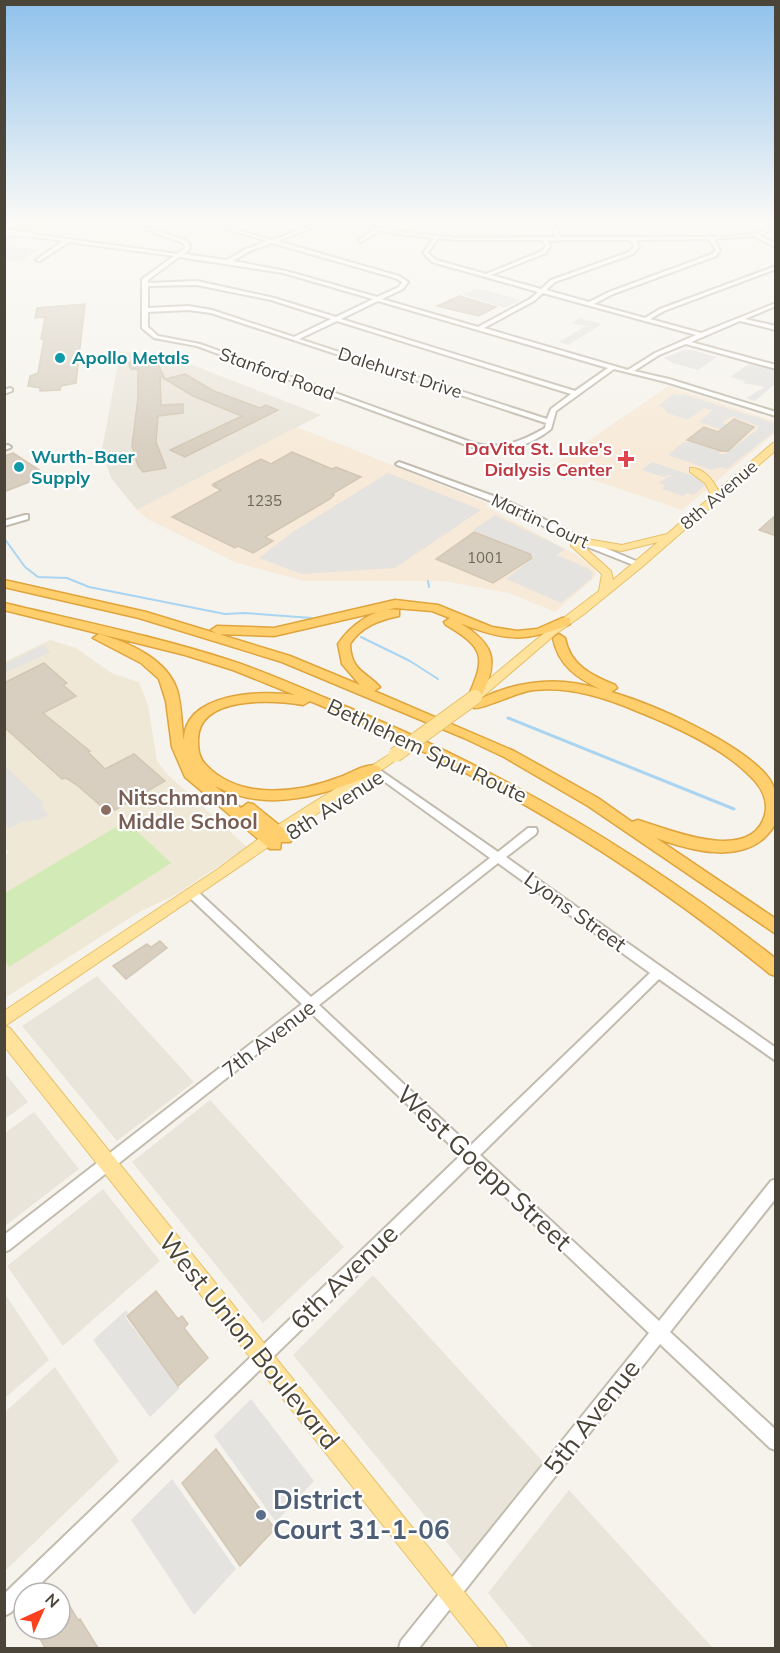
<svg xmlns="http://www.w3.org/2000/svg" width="780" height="1653" font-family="Mulish,sans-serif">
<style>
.residential{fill:#eae5da}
.commercial{fill:#f7ead8}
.education{fill:#efe8d6}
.green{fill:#d2eab5}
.parking{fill:#e5e3e0}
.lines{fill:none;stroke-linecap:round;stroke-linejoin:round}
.stream-far2{stroke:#a9d4f2;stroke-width:1.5}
.stream-far1{stroke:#a9d4f2;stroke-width:2}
.stream{stroke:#a9d4f2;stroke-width:3}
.building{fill:#d8cfc1;stroke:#d3c7b4;stroke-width:1.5}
.minor-casing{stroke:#c2bbae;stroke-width:4}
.major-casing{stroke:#e6c16a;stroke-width:2}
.highway-casing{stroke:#e0a43c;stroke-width:3}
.minor{fill:#fff;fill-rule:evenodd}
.major{fill:#ffe39c;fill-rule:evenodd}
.highway{fill:#ffcf6e;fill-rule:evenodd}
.minor-bridge-casing{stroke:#c2bbae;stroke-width:7;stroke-linecap:butt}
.major-bridge-casing{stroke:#e6c16a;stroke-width:16;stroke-linecap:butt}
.minor-bridge{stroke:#fff;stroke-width:5}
.major-bridge{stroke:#ffe39c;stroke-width:14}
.culture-dot{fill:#0f9aa8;stroke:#fff;stroke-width:2}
.health-dot{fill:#e0444e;stroke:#fff;stroke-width:2}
.education-dot{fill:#8d6e63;stroke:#fff;stroke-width:2}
.service-dot{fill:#5c6f8a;stroke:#fff;stroke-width:2}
.labels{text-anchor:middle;stroke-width:4.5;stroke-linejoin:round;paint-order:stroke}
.far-number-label{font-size:15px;fill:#6e675b}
.far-culture-label{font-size:18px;font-weight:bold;fill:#0d838f;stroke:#fff;text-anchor:start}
.far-street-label{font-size:18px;fill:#4b4439;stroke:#fff}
.far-health-label{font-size:18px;font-weight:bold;fill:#be3a42;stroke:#fff;text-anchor:end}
.street-label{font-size:21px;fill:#4b4439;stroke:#fff}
.education-label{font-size:21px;font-weight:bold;fill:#785e54;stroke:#fff;text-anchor:start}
.near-street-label{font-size:26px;fill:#4b4439;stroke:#fff}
.near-service-label{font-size:26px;font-weight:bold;fill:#4e5e75;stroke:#fff;text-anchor:start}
</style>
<rect width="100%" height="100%" fill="#f6f3ec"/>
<path class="residential" d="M120,352L160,354L172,357L321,415L137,510L111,478L102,450Z
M97,976L194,1082L117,1141L22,1026Z
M4,1072L28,1102L5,1119H4Z
M210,1100L344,1247L263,1323L132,1162Z
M34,1112L79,1169L5,1226V1133Z
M103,1189L160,1261L63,1346L7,1266Z
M373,1275L546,1465L466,1566L293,1355Z
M5,1294L49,1360L5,1398H4Z
M55,1367L119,1461L5,1571V1412Z
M569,1490L713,1648H533L488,1593Z"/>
<path class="commercial" d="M668,386L775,421V433L682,510L552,466Z
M297,427L488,504L485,506L577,555L593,567L596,573L594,578L555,612L509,593L443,581H304L237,563L147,519L137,510Z"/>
<path class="education" d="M50,640L76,648L113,674L139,682L148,705L157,761L167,774L247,847L175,895L139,912L5,998L4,856L9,853L4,847V662Z"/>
<path class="green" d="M126,821L171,863L9,967L5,961V893Z"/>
<path class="parking" d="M4,246H5L41,250L32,253L22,261H5Z
M477,289L486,290L520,300L504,308L462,294Z
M580,318L602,324L568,345L559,342L584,327H589L571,323Z
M684,350H692L717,357L698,370L673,363L664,358Z
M749,364L775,371V384L755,401L746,398L765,387L743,383L745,381L730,377Z
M674,394L680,396L683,394L775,423V431L727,469L721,467L712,470L668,455L684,442H692L720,452L719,454H725L758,429V426L732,416L722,423L736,428L732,433L699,422L713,410L704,408L688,420L667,413L663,407L658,406Z
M652,462L702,479L701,482L705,485L694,495L687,493L683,496L662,489L665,485L659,483L668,477H674L667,475L664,477L642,470Z
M388,473L481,510L395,568L302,574L259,558L294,531Z
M495,515L565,549L557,555L589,569L593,573L591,579L561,603L506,579L534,557L473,530Z
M43,645L50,652L5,673V664Z
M4,765L44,803L42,807L49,815L42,819L21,822L9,829L5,825Z
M126,1310L128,1313L125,1317L180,1388L150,1417L93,1340Z
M251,1399L314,1481L276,1522L214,1436Z
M172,1479L236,1569L194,1615L131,1520Z"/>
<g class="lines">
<path class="stream-far2" d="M27,233L62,222
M4,240L18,236"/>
<path class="stream-far1" d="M4,538L25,567L38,577L67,578L89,587L225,614L245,613L312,618
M428,581L429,587
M361,637L410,661L438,679"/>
<path class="stream" d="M508,718L734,809"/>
</g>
<path class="building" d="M459,296L496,307L479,316L437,306Z
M85,304L76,383L61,386L60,390L40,391V388L28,386L30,376L38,373L44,339H41L45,317L35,318L37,308Z
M155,358L165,379L185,374L214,391L260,408L266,405L278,410L185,457L170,450L242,416L193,396L160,376L161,405L183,404V413L158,416L156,442L166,468L143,472L138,466L132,446L138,398V369H131L128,362Z
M734,419L754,427L728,451H721L687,440L704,427L718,432Z
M292,452L332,469L336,467L361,477L332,494L334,495L330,499L265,537L273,541L253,553L238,546L235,548L172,517L221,490L213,486L216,485L213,484L261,459L271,464Z
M13,453L47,475L4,492V456Z
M776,515V536L759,530Z
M474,532L530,554L532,558L493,583L436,559Z
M44,663L67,683L63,685L76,696L43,713L90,751L88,752L105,769L134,754L165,781L115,810L108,802L101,806L77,785L66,778L62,779L14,736L4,727V683Z
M160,941L167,948L126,979L113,966L147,944L151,947Z
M156,1291L178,1319L182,1316L188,1324L184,1328L208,1358L178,1386L127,1316Z
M216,1449L275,1529L240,1566L182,1483Z
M69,1605L78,1620L80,1619L98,1648H45L39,1637L46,1629H60V1615Z"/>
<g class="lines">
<defs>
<path id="minor" d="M124,222H129L185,240L190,245L189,250L183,254L227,260L246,249L267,241L203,222H208L272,240L322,222H327L277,241L399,276L408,282L403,289L382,299L478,327L530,299L538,292L432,262L423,253L434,238L398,234L380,230L361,242L359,240L375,229L345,223V222L398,232L458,238L556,237L550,222H554L560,237H724L758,233L776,225V228L759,235L776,244V247L753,236L714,239L720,250L716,256L613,294L594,304L645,318L660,309L776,266V269L664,311L650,319L701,333L776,303V306L745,319L776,326V330L740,321L691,342L776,365V369L686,344L659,355L634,371L669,379L776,412V416L666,382L614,369L556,411L551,429C529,447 500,454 472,447L197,346L154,338L142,328V279L174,256L69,242L40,261L36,260L63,241L29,236L31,234L177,254L185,248V245L181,242ZM438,238L458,240H543L546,246L542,251L486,274L436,260L428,253ZM709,239L716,250L712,254L609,292L589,302L546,290L555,282L633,254L639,247L636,240ZM547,240L559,241L561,240H631L634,247L629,252L551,280L541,289L491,275L546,253L550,246ZM272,243L395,278L402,282L399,287L377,297L286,271L233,261L250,251ZM179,257L283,273L373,299L336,317L274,298L197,281L148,283V280ZM197,285L271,300L331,319L294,337L212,310L188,306L148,308V286ZM543,293L696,335L655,353L628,370L484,328L534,301ZM378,301L608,368L575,391L341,319ZM188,310L211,313L546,423L545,428C522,441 502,450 476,444L200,344L158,336L148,327V312ZM337,321L571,394L551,409L547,419L299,339Z
M10,388L12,389V391L4,394V390Z
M8,445L11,447L10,448L4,450V446Z
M399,462L507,501L584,539L643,564L639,566H636L578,543L501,505L397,465L396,464Z
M25,515H28V519L4,526V521Z
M374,766L498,852L528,828H536L537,831L536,834L506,857L776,1048V1061L659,979L480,1155L659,1321L771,1181L776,1179V1198L670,1332L776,1430V1450L770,1448L660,1344L419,1648H399L401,1641L649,1333L471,1164L31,1593H24V1600L10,1613L4,1616V1594L461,1155L310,1012L9,1250L4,1252V1235L302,1004L188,896L186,893L188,890H196L311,997L490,858L370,771L369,769L370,767ZM498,863L650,973L470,1146L319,1005Z"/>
<path id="major" d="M773,443H776V450L643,566L583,615L557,633L479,700H471L469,697L471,694L549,629L599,591L602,574L571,546V542L581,538L622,545L667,534L712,496L705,483L690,472V468C703,467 713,480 718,490ZM658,542L613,580L611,571L581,544L622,551Z
M395,751L399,752L401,755L399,758L5,1026L10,1028L503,1640L507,1648H480L4,1046V1011L218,869L273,828Z"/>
<path id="highway" d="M39,222H47L4,236V232Z
M4,580L146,612L290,656L360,685L342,664L338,644C350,626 375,606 399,610V616C380,620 362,626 350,644C351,671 365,671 380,687L374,691L514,751L598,798L632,822L638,820C668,829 751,865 765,815C769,799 760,785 749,775C723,748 674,726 639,712C606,698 570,686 534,690C518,691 483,710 474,708L472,705L477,701L470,700L468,697C486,657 485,648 446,625L444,622L450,618L432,611L395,608L274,636L217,634L211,630L217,626L274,628L395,600L438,605L492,627L517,631L537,629L562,618H570V624C525,643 505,641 460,623C496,645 499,662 480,699C519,680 559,676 600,689C577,678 558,665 553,638L559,634L565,638C570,665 591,675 615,685L617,688L611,692C653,704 739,742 767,776C777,788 776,799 776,814C776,824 774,827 768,834C741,865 689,850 656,838L776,919V934L588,806L504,757L464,738L282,662L139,618L4,587Z
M4,603C79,621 155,636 229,660C263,671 297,686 330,700C492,765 639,850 776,959V976L770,974C625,856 483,772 310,701L303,705C274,700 198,695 198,740C198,750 199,758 206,765C240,801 299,793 340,777C351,773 367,762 379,766L381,769L379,772C327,794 269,815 215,786L241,808L248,803L253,804L290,834L293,838L290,842H281L280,849H270L185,777L172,747L166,701L159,679L141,663L93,638L99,634C128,642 167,659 177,690C182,706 181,724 184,741C183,692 263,690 295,695L233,670L185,655L4,610Z"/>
</defs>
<use href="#minor" class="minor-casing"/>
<use href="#major" class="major-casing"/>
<use href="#highway" class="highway-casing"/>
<use href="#minor" class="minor"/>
<use href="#major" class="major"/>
<use href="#highway" class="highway"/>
<defs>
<path id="minor-bridge" d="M4,232L31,235"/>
<path id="major-bridge" d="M395,755L475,697"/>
</defs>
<use href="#minor-bridge" class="minor-bridge-casing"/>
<use href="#major-bridge" class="major-bridge-casing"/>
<use href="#minor-bridge" class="minor-bridge"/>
<use href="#major-bridge" class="major-bridge"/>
</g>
<linearGradient id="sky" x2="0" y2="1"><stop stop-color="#8fc1ec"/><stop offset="0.49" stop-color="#fbfaf6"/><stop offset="1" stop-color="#fbfaf6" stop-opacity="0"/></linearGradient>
<rect width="780" height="453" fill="url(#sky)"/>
<g class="culture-dot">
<circle cx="60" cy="358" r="6"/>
<circle cx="19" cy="467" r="6"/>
</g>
<path class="health-dot" d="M623 450h6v6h6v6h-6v6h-6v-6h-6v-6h6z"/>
<circle class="education-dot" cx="106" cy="810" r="6"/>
<circle class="service-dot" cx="261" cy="1515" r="6"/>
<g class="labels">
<g class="far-number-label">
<text x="264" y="506">1235</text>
<text x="485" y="563">1001</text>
</g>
<g class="far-culture-label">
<text x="72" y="364">Apollo Metals</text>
<text x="31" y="463">Wurth-Baer<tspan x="31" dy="21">Supply</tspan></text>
</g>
<g class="far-street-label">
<text transform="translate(400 373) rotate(18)" y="6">Dalehurst Drive</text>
<text transform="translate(277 374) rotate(20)" y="6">Stanford Road</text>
<text transform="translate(719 495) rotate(-41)" y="6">8th Avenue</text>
<text transform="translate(540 521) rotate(25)" y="6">Martin Court</text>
</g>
<g class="far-health-label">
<text x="612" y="455">DaVita St. Luke's<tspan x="612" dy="21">Dialysis Center</tspan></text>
</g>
<g class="street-label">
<text transform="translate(427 751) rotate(25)" y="7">Bethlehem Spur Route</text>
<text transform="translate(335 805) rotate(-33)" y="7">8th Avenue</text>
<text transform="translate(575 912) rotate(36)" y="7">Lyons Street</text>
<text transform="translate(269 1039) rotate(-38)" y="7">7th Avenue</text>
</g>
<g class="education-label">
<text x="118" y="805">Nitschmann<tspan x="118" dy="24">Middle School</tspan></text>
</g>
<g class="near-street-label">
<text transform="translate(484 1168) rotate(43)" y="9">West Goepp Street</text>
<text transform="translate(344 1277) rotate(-44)" y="9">6th Avenue</text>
<text transform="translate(249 1341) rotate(51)" y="9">West Union Boulevard</text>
<text transform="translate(592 1417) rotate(-52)" y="9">5th Avenue</text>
</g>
<g class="near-service-label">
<text x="273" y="1509">District<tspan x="273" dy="30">Court 31-1-06</tspan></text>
</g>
</g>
<rect width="780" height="1653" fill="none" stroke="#4b4439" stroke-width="12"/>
<g transform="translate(42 1611) rotate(45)"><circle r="28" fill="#ffffff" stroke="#b7b4b0" stroke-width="1.5"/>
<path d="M0-4.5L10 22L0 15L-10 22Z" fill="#fc3f1d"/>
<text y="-9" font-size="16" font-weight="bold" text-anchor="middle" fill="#4b4439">N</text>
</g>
</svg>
